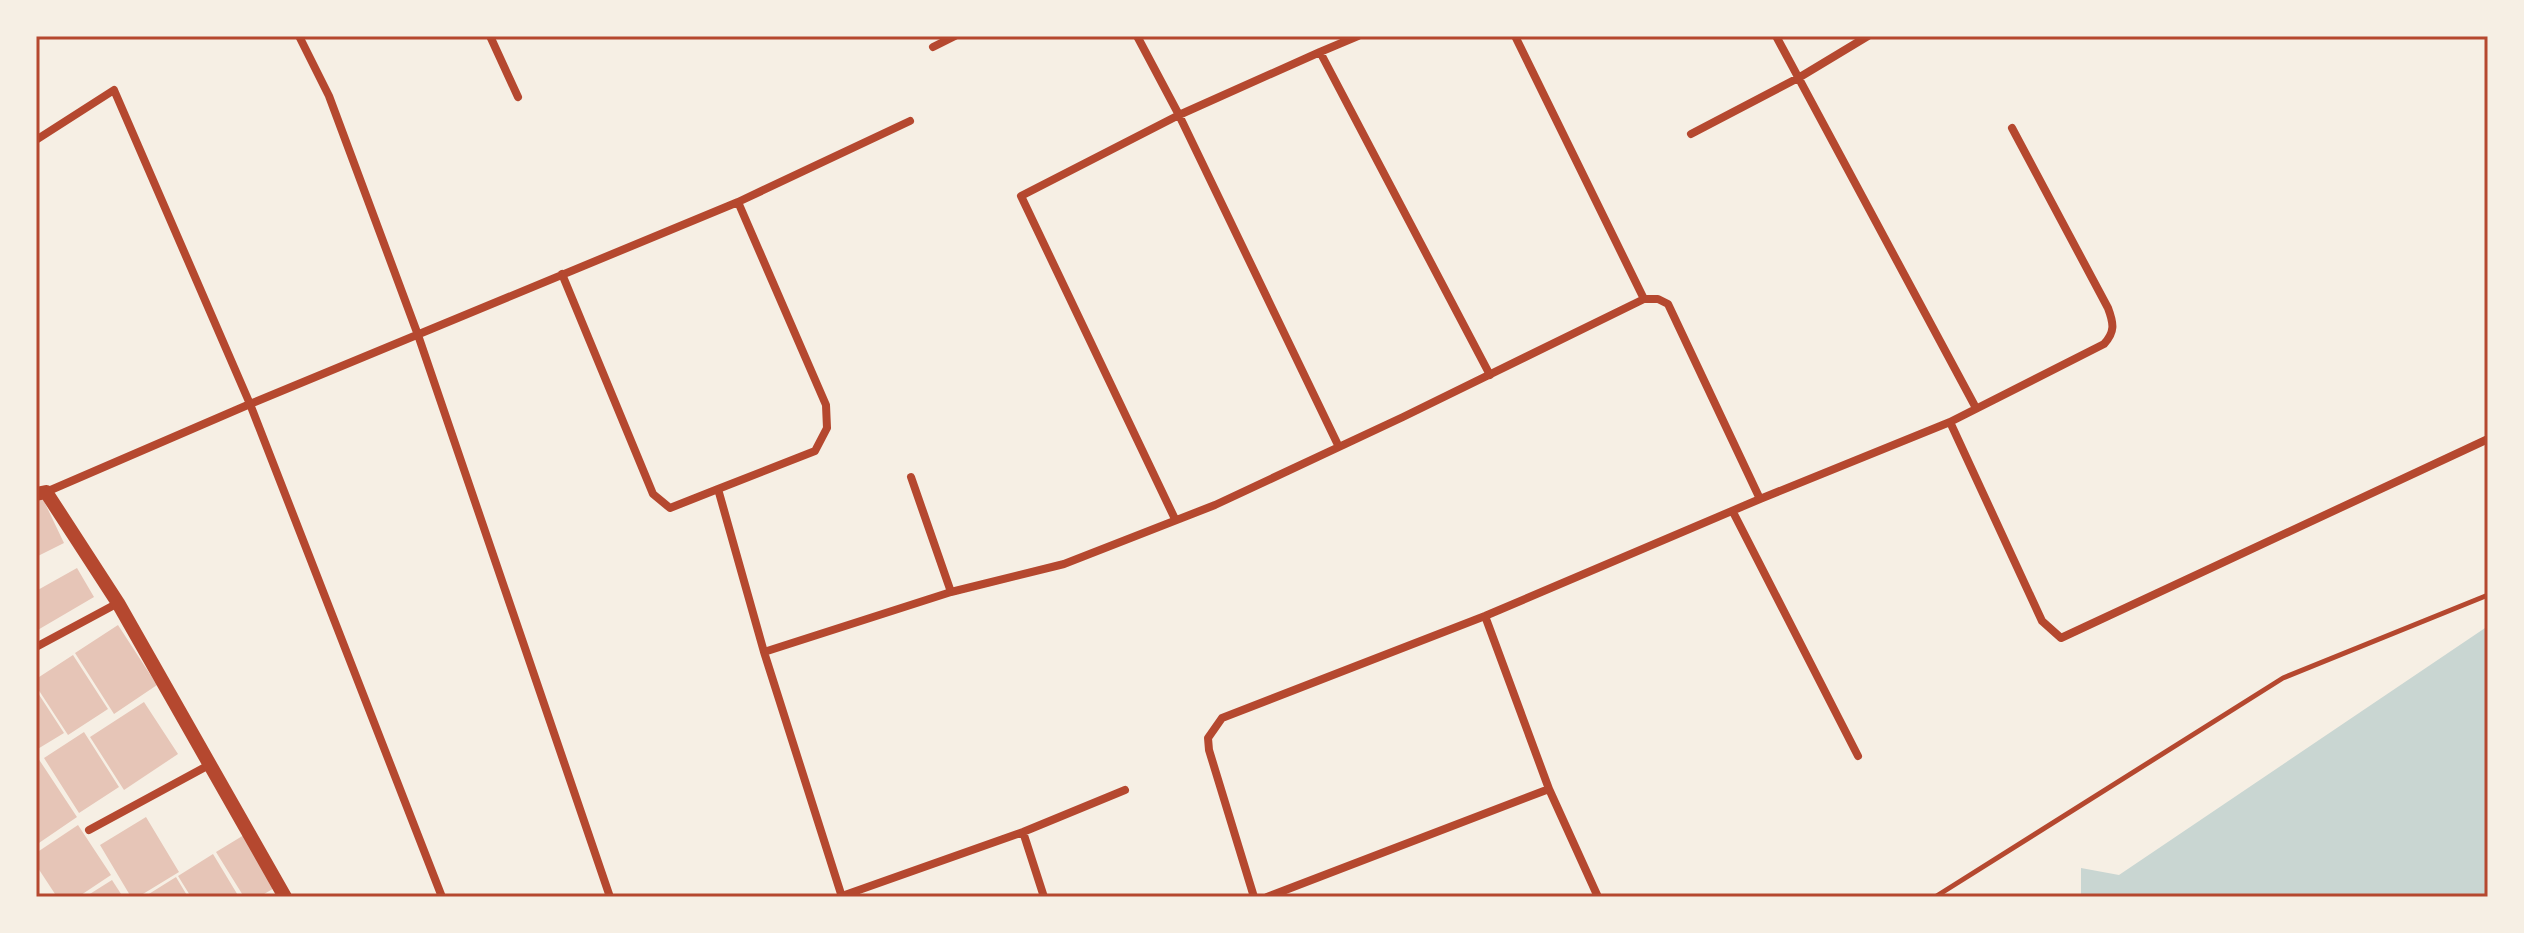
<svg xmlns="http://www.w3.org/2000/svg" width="2524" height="933" font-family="'Libre Baskerville',serif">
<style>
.water{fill:#c9d6d2}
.building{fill:#e6c5b7}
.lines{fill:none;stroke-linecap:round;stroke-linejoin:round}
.path{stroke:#b5482f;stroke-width:5}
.minor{stroke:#b5482f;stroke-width:8}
.tertiary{stroke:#b5482f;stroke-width:14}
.neatline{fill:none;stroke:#b5482f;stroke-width:3}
</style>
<rect width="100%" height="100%" fill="#f6efe4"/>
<path class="water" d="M2488,626V897H2081V868L2119,875Z"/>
<path class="building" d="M42,497L64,543L36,557V500Z
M77,568L94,597L36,631V591Z
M118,625L157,685L114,714L75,653Z
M73,655L108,709L68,735L36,686V679Z
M36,690L64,733L36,750Z
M144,702L178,754L124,790L90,737Z
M84,732L119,787L79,813L44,758Z
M36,755L77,817L36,845Z
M146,817L179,872L138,897H131L100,845Z
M78,825L111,875L78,897H57L36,865V853Z
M244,835L276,887L259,897H244L216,852Z
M213,854L239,897H191L178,876Z
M176,877L188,897H144Z
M112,880L123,897H85Z"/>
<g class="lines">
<path class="path" d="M1935,897L2283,678L2488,595"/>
<path class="minor" d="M299,36L329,96L418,335L610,897
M490,36L518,97
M1137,36L1179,115L1338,445
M1515,36L1644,299
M1776,36L1976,408
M933,47L955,36
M1320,52L1358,36
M1691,134L1800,77L1868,36
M36,140L114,90L250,404L442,897
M738,202L910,121
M562,274L653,494L670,508L718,489L764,652L842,897
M1950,422L2104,344C2115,332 2114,324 2108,308L2012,128
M911,477L951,592
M46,492L250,404L738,202L826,405L827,428L815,451L718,489
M1733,512L1858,756
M1175,519L1021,196L1179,115L1320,52L1490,375
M36,647L118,603
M764,652L951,592L1064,564L1215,505L1403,417L1644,299H1658L1668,304L1760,499L1950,422L2042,621L2061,638L2488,439
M1549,789L1598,897
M89,830L209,765
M1023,832L1044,897
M842,896L1023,832L1125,790
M1254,897L1209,750L1208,738L1222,718L1485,616L1760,499
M1267,897L1549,789L1485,616"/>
<path class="tertiary" d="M36,494L46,492L118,603L285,897"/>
</g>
<rect width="2524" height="933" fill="none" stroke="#f6efe4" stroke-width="76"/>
<rect x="38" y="38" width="2448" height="857" class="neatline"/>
</svg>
